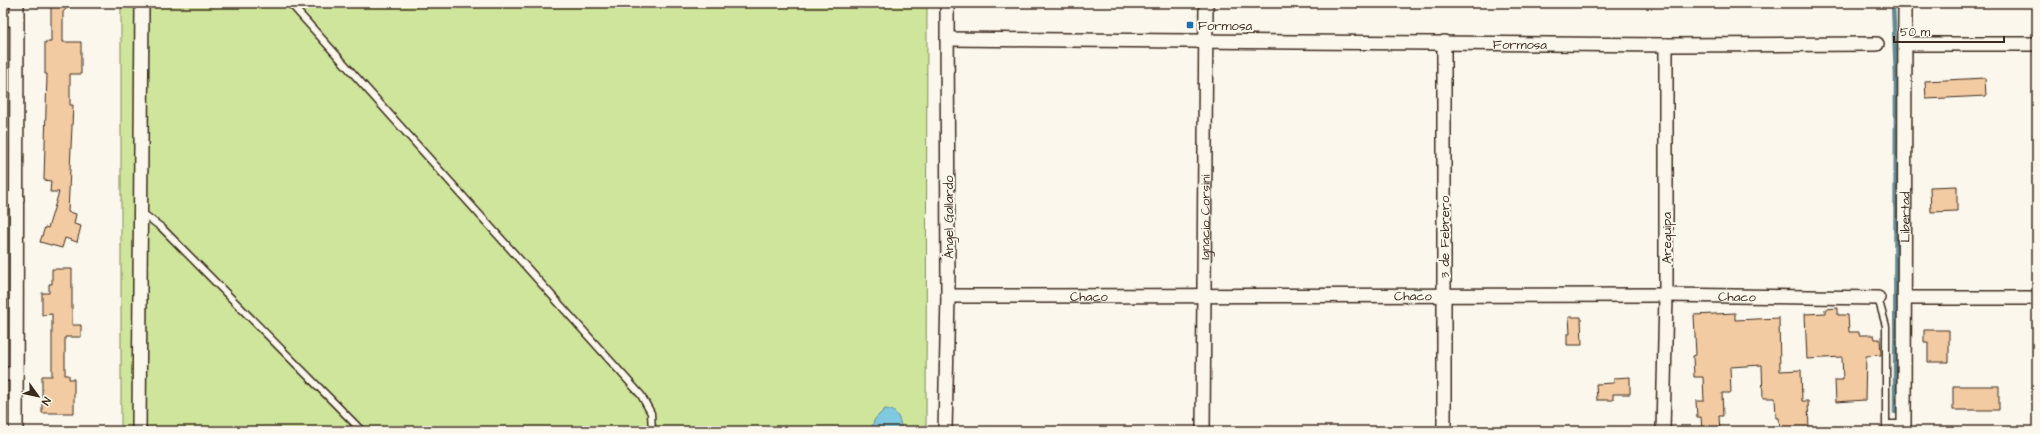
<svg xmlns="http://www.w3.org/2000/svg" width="2040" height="434" font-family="'Architects Daughter',sans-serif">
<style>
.green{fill:#cee59b;stroke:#84885c}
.water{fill:#80cae1;stroke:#648a93}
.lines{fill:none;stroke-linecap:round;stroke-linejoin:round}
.stream{stroke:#648a93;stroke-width:4.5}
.building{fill:#f2cba2;stroke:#3b2a1e}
.lane-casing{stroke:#3b2a1e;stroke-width:9}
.street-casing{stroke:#3b2a1e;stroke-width:16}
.lane{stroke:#fbf7ec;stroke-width:6}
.street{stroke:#fbf7ec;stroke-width:13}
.poi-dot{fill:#1f6fb2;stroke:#fbf7ec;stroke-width:1.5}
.labels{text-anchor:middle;stroke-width:4;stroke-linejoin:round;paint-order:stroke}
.poi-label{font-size:13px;fill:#3b2a1e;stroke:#fbf7ec;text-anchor:start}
.street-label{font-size:13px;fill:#3b2a1e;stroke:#fbf7ec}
</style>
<rect width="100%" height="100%" fill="#fbf7ec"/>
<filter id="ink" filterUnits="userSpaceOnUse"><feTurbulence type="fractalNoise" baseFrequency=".025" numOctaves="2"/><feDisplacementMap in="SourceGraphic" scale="8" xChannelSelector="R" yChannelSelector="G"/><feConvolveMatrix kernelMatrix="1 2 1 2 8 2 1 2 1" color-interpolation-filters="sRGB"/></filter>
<g filter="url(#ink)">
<path class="green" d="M121,3H927L926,431H121Z"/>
<path class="water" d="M885,409C898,409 900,420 902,431H870L875,419Z"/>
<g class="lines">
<path class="stream" d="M1893,3L1896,76L1895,412"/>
</g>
<path class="building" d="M51,3H72L63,12V42H81V74H70V105H73L68,212L76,214L74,224L81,226L77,242L65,238L62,248L40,242L45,227L48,228L59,192H50L51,181L44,180L47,74H45V42H51Z
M1985,78L1986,96L1926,99L1925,81Z
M1957,186V211L1931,212L1930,187Z
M52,269H72V325H81V337H65V375H69V379H74V413H42V376H52V314L42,315V293H49V284H52Z
M1838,308V315H1848L1849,332H1859V335H1874L1875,339H1880L1881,355L1866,356L1865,400L1836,402L1835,380H1843L1842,357L1807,359L1805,314L1825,313V309Z
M1735,313V320L1779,318L1780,371L1801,370L1802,401H1808L1809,431H1780L1779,418H1776L1775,398H1763L1762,365L1730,367L1731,393H1722L1723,416H1719L1720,431H1702L1701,417H1697L1696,401H1704L1703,377H1694L1693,356L1696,355L1694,315Z
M1569,317H1581L1582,345H1567V334H1570Z
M1924,330H1949V362H1928V342H1924Z
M1630,377V394H1613V400H1597L1596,384L1614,383V378Z
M1953,386H1999V410H1953Z"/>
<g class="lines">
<defs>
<path id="lane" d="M290,3L641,395L651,413L652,431
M141,212L162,228L362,431
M1878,298L1886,326V431
M1886,424H1904"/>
<g id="street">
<path d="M3,19H17"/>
<path id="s1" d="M947,39L1666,45L1877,44"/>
<path d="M1905,44H2037"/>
<path d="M3,198L17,199"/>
<path id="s2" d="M948,296L1666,295L1878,298"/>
<path d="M1905,298H2037"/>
<path d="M3,374H16"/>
<path d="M16,431L17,3"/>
<path d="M139,431L142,3"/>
<path d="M945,431L948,296L947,3"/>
<path id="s3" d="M1203,431L1206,3"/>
<path d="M1444,431V42"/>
<path d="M1663,431L1666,295V45"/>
<path id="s4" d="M1904,431L1905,3"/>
</g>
</defs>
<use href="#lane" class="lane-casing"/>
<use href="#street" class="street-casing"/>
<use href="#lane" class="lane"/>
<use href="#street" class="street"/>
</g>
</g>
<rect class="poi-dot" x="1186" y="21" width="8" height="8" rx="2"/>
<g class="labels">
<g class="poi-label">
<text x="1198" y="30">Formosa</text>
</g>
<g class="street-label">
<text dy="5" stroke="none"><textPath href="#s1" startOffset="573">Formosa</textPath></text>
<text transform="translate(948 217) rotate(-90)" y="5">Ángel Gallardo</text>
<text dy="5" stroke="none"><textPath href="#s3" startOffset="214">Ignacio Corsini</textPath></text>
<text dy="5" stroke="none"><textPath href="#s4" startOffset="214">Libertad</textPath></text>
<text transform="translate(1444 237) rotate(-90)" y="5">3 de Febrero</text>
<text transform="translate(1666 238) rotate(-90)" y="5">Arequipa</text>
<text dy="5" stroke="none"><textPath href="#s2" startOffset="141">Chaco</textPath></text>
<text dy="5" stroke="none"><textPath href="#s2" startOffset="465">Chaco</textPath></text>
<text dy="5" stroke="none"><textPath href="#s2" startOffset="789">Chaco</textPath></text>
</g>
</g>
<rect width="2040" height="434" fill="none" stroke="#fbf7ec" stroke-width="16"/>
<rect x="8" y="8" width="2024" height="418" fill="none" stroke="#3b2a1e" stroke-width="1.5" filter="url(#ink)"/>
<g transform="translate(38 396) rotate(123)" stroke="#fbf7ec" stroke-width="3" paint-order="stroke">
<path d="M0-3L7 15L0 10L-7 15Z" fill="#3b2a1e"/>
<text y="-6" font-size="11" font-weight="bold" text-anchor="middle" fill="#3b2a1e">N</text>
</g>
<path d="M1894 36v6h110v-6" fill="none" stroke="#3b2a1e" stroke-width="2"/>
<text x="1900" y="36" font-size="12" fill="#3b2a1e" stroke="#fbf7ec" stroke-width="3" paint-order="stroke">50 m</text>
</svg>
